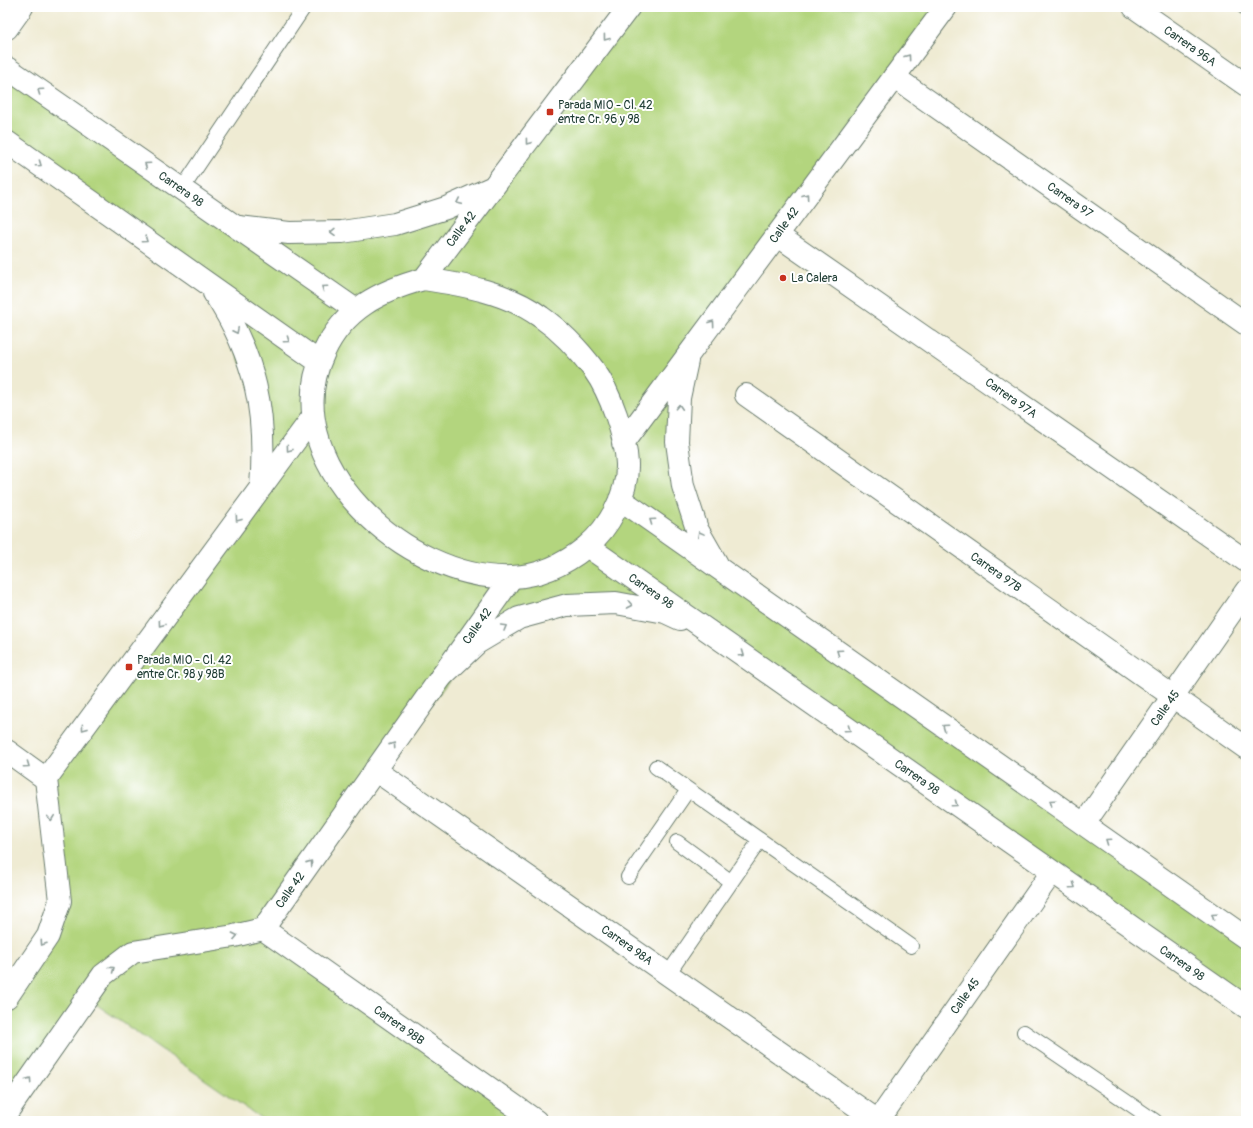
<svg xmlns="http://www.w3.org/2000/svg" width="1253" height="1128" font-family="Pangolin,sans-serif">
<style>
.green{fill:#b3d57e;stroke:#698959}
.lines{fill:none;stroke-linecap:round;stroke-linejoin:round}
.service-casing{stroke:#687a6c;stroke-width:16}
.minor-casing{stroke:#687a6c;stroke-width:24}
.tertiary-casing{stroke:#687a6c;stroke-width:24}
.service{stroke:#fff;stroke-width:14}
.minor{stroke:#fff;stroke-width:22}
.tertiary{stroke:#fff;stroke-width:22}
.oneway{stroke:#8f9e9a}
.poi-dot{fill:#c8321e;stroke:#fff;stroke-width:1.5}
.labels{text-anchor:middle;stroke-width:4;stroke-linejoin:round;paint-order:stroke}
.street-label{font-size:12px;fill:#1f3d34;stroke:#fff}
.poi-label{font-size:12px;fill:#1f3d34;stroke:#fff;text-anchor:start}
</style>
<rect width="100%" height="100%" fill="#fff"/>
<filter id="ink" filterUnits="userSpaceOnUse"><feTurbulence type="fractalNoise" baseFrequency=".025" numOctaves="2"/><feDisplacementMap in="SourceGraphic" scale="8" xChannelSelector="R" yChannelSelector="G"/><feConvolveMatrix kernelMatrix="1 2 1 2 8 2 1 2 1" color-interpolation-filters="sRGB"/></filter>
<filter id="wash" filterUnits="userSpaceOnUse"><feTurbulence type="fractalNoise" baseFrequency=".012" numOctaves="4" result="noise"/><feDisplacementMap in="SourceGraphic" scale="16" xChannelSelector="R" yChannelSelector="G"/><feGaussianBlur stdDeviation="0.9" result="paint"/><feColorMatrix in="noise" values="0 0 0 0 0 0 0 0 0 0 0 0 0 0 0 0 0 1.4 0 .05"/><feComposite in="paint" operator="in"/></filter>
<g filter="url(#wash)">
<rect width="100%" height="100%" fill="#efebd3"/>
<path class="green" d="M629,7H946L689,354L677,442L719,568L1246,938V1007L665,612L567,605L477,643L263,929L536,1121H265L87,998L7,1112V997L60,901L46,779L261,487L262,416L209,286L7,142V68L236,227L342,232L494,186Z"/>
</g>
<g filter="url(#ink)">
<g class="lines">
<defs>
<path id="service" d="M1244,7L1246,8
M182,189L304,7
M656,767L911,946
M677,842L730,881
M628,877L688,790
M668,974L760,840
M1024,1032L1155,1121"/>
<path id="minor" d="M1134,7L1246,85
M7,28L22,7
M894,77L1246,324
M777,235L1246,561
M746,395L1246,748
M7,751L46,779
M375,770L878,1121
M1084,824L1246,591
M263,929L536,1121
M7,997L48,936L60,901L46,779L312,418
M7,1112L103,975L133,952L234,936L263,929L512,577
M878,1121L1052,872"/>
<path id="tertiary" d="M7,68L356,310
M7,142L319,362
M239,227L289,233L342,232L395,224L446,208L491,188
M424,279C464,285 507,292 541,317C561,331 579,350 594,370C610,392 626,437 627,464C628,494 609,528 586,547C565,564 540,576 512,577C408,582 272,461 324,352C344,309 380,291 424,279Z
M424,279L629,7
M214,293C256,357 267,412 261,487
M687,361L679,398L677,442L683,486L697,529L717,564
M623,443L946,7
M620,499L1246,938
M587,546L1246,1007
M441,677L477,643L519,618L567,605L616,603L665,612L680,619"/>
</defs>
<use href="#service" class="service-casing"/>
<use href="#minor" class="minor-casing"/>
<use href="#tertiary" class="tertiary-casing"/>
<use href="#service" class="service"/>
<use href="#minor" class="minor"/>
<use href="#tertiary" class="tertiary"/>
</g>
<defs><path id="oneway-chevron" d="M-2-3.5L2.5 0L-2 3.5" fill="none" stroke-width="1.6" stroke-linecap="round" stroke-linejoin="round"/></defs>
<g class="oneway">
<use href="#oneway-chevron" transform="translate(606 38) rotate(127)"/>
<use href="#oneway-chevron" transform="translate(908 57) rotate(-54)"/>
<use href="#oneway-chevron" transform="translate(40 91) rotate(-145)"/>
<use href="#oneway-chevron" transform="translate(528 142) rotate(127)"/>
<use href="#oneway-chevron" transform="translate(39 164) rotate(35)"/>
<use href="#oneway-chevron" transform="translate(147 165) rotate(-145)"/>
<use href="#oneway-chevron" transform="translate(806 196) rotate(-54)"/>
<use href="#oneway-chevron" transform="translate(459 202) rotate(155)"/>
<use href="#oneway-chevron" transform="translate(333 232) rotate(179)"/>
<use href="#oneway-chevron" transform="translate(145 240) rotate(35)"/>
<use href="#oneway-chevron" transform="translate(324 288) rotate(-145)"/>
<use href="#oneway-chevron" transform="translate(712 323) rotate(-54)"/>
<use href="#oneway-chevron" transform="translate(236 331) rotate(64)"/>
<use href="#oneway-chevron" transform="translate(287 340) rotate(35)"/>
<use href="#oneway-chevron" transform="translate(679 407) rotate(-87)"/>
<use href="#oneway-chevron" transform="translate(289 449) rotate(126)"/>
<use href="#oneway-chevron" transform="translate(238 519) rotate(126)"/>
<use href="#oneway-chevron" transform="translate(652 521) rotate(-145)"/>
<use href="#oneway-chevron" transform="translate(700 534) rotate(-118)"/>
<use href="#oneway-chevron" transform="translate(630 605) rotate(11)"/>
<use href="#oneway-chevron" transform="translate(161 624) rotate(126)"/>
<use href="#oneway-chevron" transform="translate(504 627) rotate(-30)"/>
<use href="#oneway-chevron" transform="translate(839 652) rotate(-145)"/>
<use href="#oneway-chevron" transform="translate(742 654) rotate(35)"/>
<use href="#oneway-chevron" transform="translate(945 727) rotate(-145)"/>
<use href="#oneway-chevron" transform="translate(84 728) rotate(126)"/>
<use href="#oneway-chevron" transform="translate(848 729) rotate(35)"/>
<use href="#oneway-chevron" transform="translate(393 745) rotate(-55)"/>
<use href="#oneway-chevron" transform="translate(27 765) rotate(35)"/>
<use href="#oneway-chevron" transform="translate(1052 802) rotate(-145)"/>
<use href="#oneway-chevron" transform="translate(955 804) rotate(35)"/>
<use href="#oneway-chevron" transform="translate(51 818) rotate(84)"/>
<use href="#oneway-chevron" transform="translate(1108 841) rotate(-145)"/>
<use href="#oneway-chevron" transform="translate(310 863) rotate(-55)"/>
<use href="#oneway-chevron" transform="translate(1073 886) rotate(35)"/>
<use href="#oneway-chevron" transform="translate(1214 916) rotate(-145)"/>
<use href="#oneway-chevron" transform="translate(235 936) rotate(-12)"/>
<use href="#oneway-chevron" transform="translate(43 943) rotate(124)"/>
<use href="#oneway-chevron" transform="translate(112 969) rotate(-37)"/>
<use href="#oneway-chevron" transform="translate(29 1080) rotate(-55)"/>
</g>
</g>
<g class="poi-dot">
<rect x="546" y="108" width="8" height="8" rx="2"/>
<circle cx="783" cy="278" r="4"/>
<rect x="125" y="663" width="8" height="8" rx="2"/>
</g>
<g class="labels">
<g class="street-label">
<text transform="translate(1190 46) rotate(35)" y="4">Carrera 96A</text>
<text transform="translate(181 189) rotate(35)" y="4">Carrera 98</text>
<text transform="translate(1070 200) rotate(35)" y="4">Carrera 97</text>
<text transform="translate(784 225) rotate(-54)" y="4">Calle 42</text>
<text transform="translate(461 229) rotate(-53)" y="4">Calle 42</text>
<text transform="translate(1011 398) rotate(35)" y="4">Carrera 97A</text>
<text transform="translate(996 572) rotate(35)" y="4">Carrera 97B</text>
<text transform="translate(651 591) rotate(35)" y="4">Carrera 98</text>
<text transform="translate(477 626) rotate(-55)" y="4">Calle 42</text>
<text transform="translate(1165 708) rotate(-55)" y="4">Calle 45</text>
<text transform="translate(917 777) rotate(35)" y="4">Carrera 98</text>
<text transform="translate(290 890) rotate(-55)" y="4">Calle 42</text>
<text transform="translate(627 945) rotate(35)" y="4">Carrera 98A</text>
<text transform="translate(1182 963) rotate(35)" y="4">Carrera 98</text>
<text transform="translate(965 996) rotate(-55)" y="4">Calle 45</text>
<text transform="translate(399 1025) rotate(35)" y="4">Carrera 98B</text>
</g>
<g class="poi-label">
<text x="558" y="109">Parada MIO - Cl. 42<tspan x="558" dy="14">entre Cr. 96 y 98</tspan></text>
<text x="791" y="282">La Calera</text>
<text x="137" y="664">Parada MIO - Cl. 42<tspan x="137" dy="14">entre Cr. 98 y 98B</tspan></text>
</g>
</g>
<rect width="1253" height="1128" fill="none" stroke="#fff" stroke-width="24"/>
</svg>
